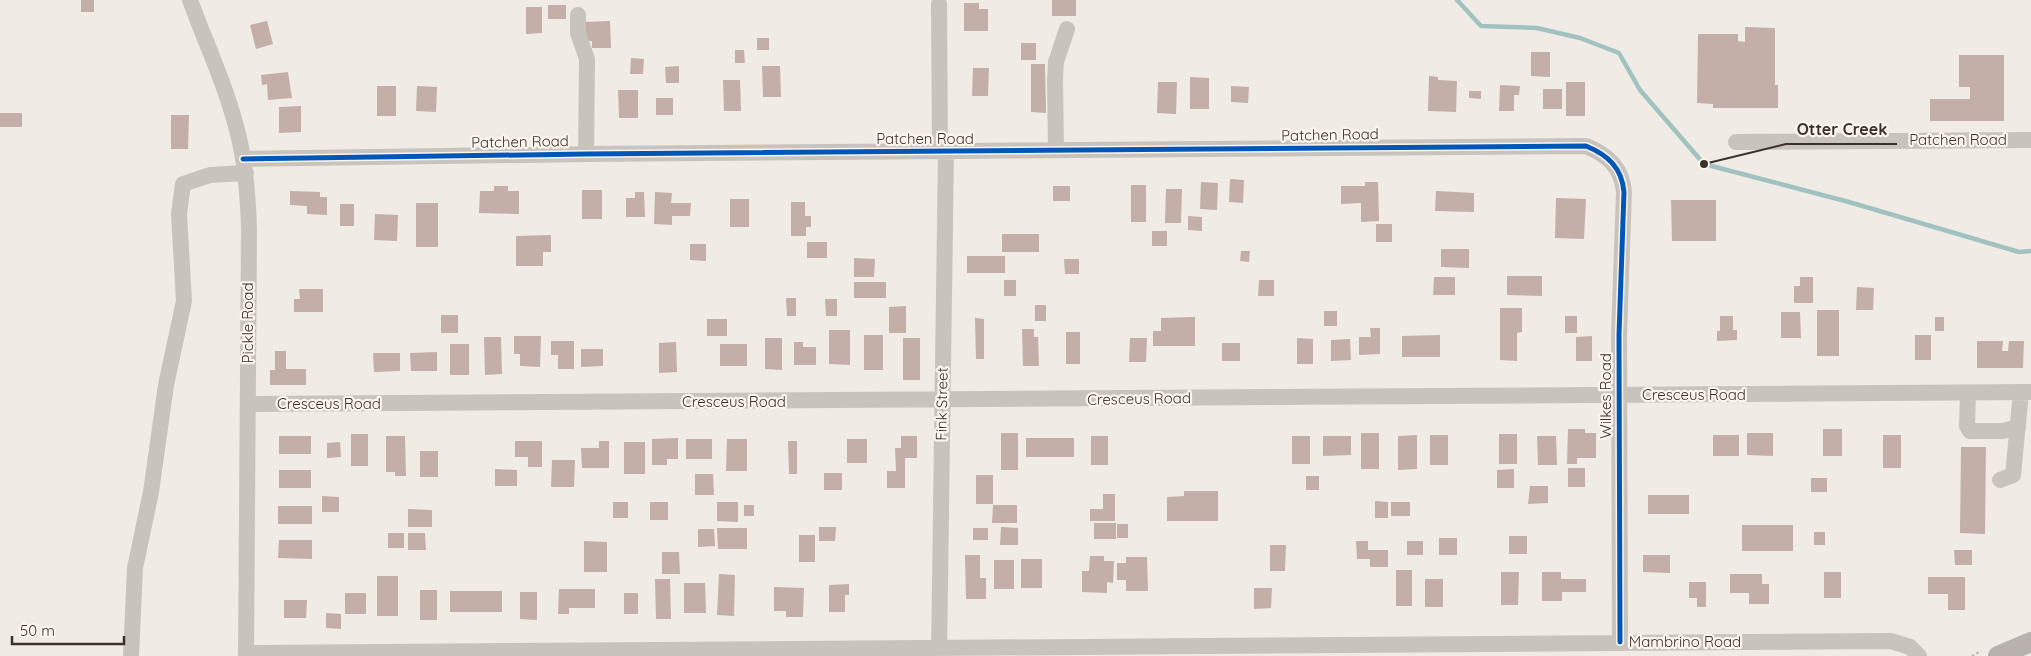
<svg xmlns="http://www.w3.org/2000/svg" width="2031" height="656" font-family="Quicksand,sans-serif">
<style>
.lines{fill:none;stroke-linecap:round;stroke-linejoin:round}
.stream{stroke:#a1c2c1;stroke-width:4.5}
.building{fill:#c3afa7}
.path{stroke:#c2bbb6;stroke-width:2.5;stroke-dasharray:2.5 2.5;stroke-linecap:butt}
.minor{stroke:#c9c3be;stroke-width:16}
.major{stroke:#b8b1ad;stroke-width:20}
.cycleway-casing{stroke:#fbf5ee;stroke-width:8}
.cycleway{stroke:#0057b8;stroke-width:5}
.labels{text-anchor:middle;stroke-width:4.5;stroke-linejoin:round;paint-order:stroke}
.street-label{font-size:15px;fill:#3b302b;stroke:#fbf5ee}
.leader{fill:none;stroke:#3b302b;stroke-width:2}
.callout-dot{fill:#3b302b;stroke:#fbf5ee;stroke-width:2}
.callout-label{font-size:16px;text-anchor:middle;font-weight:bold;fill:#3b302b;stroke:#fbf5ee;stroke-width:4.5;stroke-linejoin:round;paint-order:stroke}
</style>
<rect width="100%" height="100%" fill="#f0ebe5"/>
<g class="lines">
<path class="stream" d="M1457,0L1481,26L1537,28L1580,38L1619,53L1640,90L1704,164L1849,202L2019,252L2031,251"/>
</g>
<path class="building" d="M81,0H94V12H81Z
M1052,0H1076V16H1052Z
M964,3H979V9H988V31H964Z
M548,5H566V19H548Z
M526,7H542V33L526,34Z
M267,21L273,44L256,49L250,25Z
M610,21L611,48H592V41H583V22Z
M1745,27L1775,28V85H1778V108H1713V104L1697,103L1698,34H1738V41L1745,42Z
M757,38H769V50H757Z
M1021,43H1036V60H1021Z
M735,50H744L745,63H735Z
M1531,52H1550V77L1531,76Z
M1959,55H2004V121H1930V99H1970V87H1959Z
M631,58L644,59L643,74H630Z
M1031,64H1045L1046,113L1031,112Z
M679,66V83H666L665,67Z
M762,66H780L781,97H763Z
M973,68H989L988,96H972Z
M288,72L292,98L268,100L267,84L262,85L261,75Z
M1429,76L1438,77V80L1457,81L1456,112L1428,111Z
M1190,77L1209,78V109H1190Z
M723,80H740L741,111H724Z
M1158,82H1177L1176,114L1157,113Z
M1566,82H1585V116H1566Z
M1500,85L1520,86L1519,95H1514V111H1499Z
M377,86H396V116H377Z
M417,86L437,87L436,112L416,111Z
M1231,86L1249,87L1248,103L1231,102Z
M1543,89H1562V109H1543Z
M618,90H638V118H619Z
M1469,91H1481V99L1469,98Z
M656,98H673V115H656Z
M301,106V132L279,133V107Z
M0,113H22V127H0Z
M171,115H189L188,149H171Z
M1230,179L1244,180L1243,203L1229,202Z
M1201,182L1218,183L1217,210L1200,209Z
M1365,182H1378L1379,221L1361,222V203L1341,204V186H1365Z
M1131,185H1146V222H1131Z
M494,186H508V191H519V214L479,213L480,191H494Z
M1053,186H1070V201H1053Z
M1166,189H1182L1181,223H1165Z
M582,190H602V219H582Z
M290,191L320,192V197H327V215L307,214V206L290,205Z
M1436,191L1474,193V212L1435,211Z
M635,192H644L645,217H626V198H635Z
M655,192L672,193L671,203H691L690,216H672V225L654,224Z
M1556,198L1586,199L1584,239L1555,238Z
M730,199H749V227H730Z
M1671,200H1716V241H1672Z
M791,202H805V216H811V227H806V236H791Z
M416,203H438V247H416Z
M340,204H354V226H340Z
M375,214L398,215L397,241L374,240Z
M1188,216L1202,217V231L1188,230Z
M1376,224H1392V242H1376Z
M1152,231H1167V246H1152Z
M1002,234H1039V252H1002Z
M551,235V252H543V266H516V236Z
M807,242H827V258H807Z
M690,244H706V261L690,260Z
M1441,249H1469V268L1441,267Z
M1241,251H1250L1249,262L1240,261Z
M967,256H1005V273H967Z
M854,258L875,259L874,277H854Z
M1064,259H1079V274H1065Z
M1507,276H1542V296L1507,295Z
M1434,277H1455V295H1433Z
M1800,277H1813V303H1794V286H1800Z
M1004,280H1016V296H1004Z
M1259,280H1274V296H1258Z
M854,282H886V298H854Z
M1857,287L1874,288L1873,310H1856Z
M299,289H323V312H294V299H300Z
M786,298H796V316H787Z
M825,299H837V316H826Z
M1035,305H1046V321H1035Z
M906,306V333H889V307Z
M1500,308H1522V332L1517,333V361L1500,360Z
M1817,310H1839V356H1817Z
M1324,311H1337V326H1324Z
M1781,312H1800L1801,338H1781Z
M441,315H458V333H441Z
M1565,316H1577V333H1565Z
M1720,316H1733V330H1737V340L1717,341V331H1720Z
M1195,317V346H1153V331H1161V318Z
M1935,317H1944V331H1935Z
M975,318L984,319V359H976Z
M707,319H727V336H707Z
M1370,328H1380V354L1359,355V337H1371Z
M1022,329H1034V337H1038L1039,366H1023Z
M829,330H850V365L829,364Z
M1066,332H1080V364H1066Z
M864,335H883V370H864Z
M1440,335V357H1402V336Z
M1915,335H1931V360H1915Z
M514,336H541L540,367L520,366V354H514Z
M1592,336V361H1576V337Z
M484,337H501L502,374L485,375Z
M765,338H782V370L765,369Z
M903,338H920V380H903Z
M1130,338H1147L1146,362H1129Z
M1297,338L1313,339V364H1297Z
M1350,339L1351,360L1331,361V340Z
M551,341H574V369H558V355H551Z
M1977,341H2003L2002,351H2008L2009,341H2024L2023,368H1977Z
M676,342L677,372L659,373V343Z
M794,342H803V347H816V365H794Z
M1222,343H1240V361H1222Z
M450,344H469V375H450Z
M720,344H747V366H720Z
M581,349H603V366L581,367Z
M275,351H286V369H306V385H270V370H275Z
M437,352V371H411L410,353Z
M373,353H400V371L374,372Z
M1568,429H1585V433H1596V458H1577V464H1567Z
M1823,429H1842V456H1823Z
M1001,433H1018V470H1001Z
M1361,433H1379V469H1361Z
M1747,433H1773V456L1747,455Z
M351,434H368V466H351Z
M1499,434H1517V464H1499Z
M1417,435V469L1398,470V436Z
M1430,435H1448V465H1430Z
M1713,435H1739V456H1713Z
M1883,435H1901V468H1883Z
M279,436H311V454H279Z
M386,436H405L406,476H395V472H386Z
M901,436H917V458H905V488H887V471H896L895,448H901Z
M1091,436H1108V465H1091Z
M1292,436H1310V464H1292Z
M1323,436H1351V455L1323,456Z
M1537,436H1556L1557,465H1538Z
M678,438V459H667V465H652V439Z
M1026,438H1074V457H1026Z
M686,439H712V459H686Z
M727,439H747V471H726Z
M847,439H867V463H847Z
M515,441H542V467H528V457H515Z
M599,441H609V468H582L581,448H599Z
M788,441H797V474H789Z
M340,442L341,457L327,458V443Z
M624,442H645V474H624Z
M1961,447H1986L1985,534L1960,533Z
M420,451H438V477H420Z
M552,460H575L574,487H551Z
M1568,468H1585V487H1568Z
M495,469L517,470V486H495Z
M1514,469V488H1497V470Z
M279,470H311V488H279Z
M824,473H842V490H824Z
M695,474H713L714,495H695Z
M976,475H993V504H976Z
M1306,476H1319V490H1306Z
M1811,478H1827V492H1811Z
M1530,486H1548V503L1528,504Z
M1184,491H1218V521H1167V497L1184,496Z
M1103,494H1115V521H1090V509H1103Z
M1648,495H1689V514H1648Z
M322,496L339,497V512H322Z
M1375,501L1388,502V518H1375Z
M613,502H628V518H613Z
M650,502H668V520H650Z
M717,502H738V522L717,521Z
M1391,502H1410V516H1391Z
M744,505H754V516H744Z
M993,505H1017V523H992Z
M278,506H312V524H278Z
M408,509L432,510V527H408Z
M1094,523H1116V539H1094Z
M1117,524H1128V538H1117Z
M1742,525H1793V551H1742Z
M819,527H836L835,541H819Z
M1001,527L1018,528V545H1000Z
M717,528H747V549H718Z
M973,528H988V540H973Z
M698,529H714L715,546L698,547Z
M1814,532H1825V545H1814Z
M388,533H404V548H388Z
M408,533H425L426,550H408Z
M799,535H815V562H799Z
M1509,536H1527V554H1509Z
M1439,538H1457V555H1439Z
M279,540H312V559L278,558Z
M584,541L607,542V572H584Z
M1356,541H1368V550H1388V567H1370V559H1357Z
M1407,541H1423V555H1407Z
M1270,545H1286L1285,571H1270Z
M1954,550H1972V565H1955Z
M662,552H679L680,574H662Z
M965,555H980V578H986V599H966Z
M1643,555H1670V573L1643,572Z
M1090,556H1104V561H1114L1113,583L1107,582V593L1082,592V571H1089Z
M1126,557H1147L1148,591H1126V580H1117V563H1126Z
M1021,559H1042V588H1021Z
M994,560H1014V589H994Z
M1396,570H1412V606H1396Z
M1501,572H1519L1518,605H1501Z
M1542,572H1561V579H1586V592H1562V601H1542Z
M1824,572H1841V598H1824Z
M719,574L735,575L734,616L717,615Z
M1730,574H1762V584H1769V604H1749V593H1730Z
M377,576H398V616H377Z
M1928,577H1965V610H1948V594H1928Z
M655,579H670L671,619H656Z
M1425,579H1443V607H1425Z
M1689,582H1706V607H1697V598H1689Z
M684,583H705L706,613H684Z
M849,584V595H845V612H829V585Z
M774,587L804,588L803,617H786V611H774Z
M1254,588H1272L1271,608L1254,609Z
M559,589H595V608H569V614H558Z
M420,590H437V620H420Z
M450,591H502V612H450Z
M520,592H537V620L520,619Z
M345,593H366V614H345Z
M624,593H638V614H624Z
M284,600H307L306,618H284Z
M326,613L341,614V629L326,628Z"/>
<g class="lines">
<path class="path" d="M1972,656L1981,651"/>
<path class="minor" d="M190,0C206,44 227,88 238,134C246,165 248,197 249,229L246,656
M939,4L940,151
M578,15V33L587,59L586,154
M1736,142L2031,140
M1056,150L1055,79L1056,62L1067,29
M243,159L586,154L1586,146C1608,155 1622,168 1624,192L1619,335L1620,642
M1968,393L1967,426L1970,431H2003L2018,427
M248,404L2031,392
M2000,480L2013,475L2021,392
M246,653L1891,641L1910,647L1919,656
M131,656L135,568L151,492L166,385L184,301L179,214L183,184L210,175L246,173
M939,656L946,151"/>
<path class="major" d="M1998,656L2031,642"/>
<defs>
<path id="cycleway" d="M243,159L586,154L1586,146C1608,155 1622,168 1624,192L1619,335L1620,642"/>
</defs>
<use href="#cycleway" class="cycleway-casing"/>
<use href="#cycleway" class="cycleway"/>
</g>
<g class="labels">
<g class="street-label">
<text transform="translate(1330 135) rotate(-1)" y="5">Patchen Road</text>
<text x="925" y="144">Patchen Road</text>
<text x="1958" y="145">Patchen Road</text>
<text transform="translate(520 142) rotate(-1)" y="5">Patchen Road</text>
<text transform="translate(248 323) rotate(-90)" y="5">Pickle Road</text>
<text x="1694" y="400">Cresceus Road</text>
<text transform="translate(1606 396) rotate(-90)" y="5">Wilkes Road</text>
<text transform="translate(1139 399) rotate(-1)" y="5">Cresceus Road</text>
<text x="734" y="407">Cresceus Road</text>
<text x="329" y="409">Cresceus Road</text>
<text transform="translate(942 404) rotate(-89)" y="5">Fink Street</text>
<text x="1685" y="647">Mambrino Road</text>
</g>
</g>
<path class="leader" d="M1704 164L1786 144H1897"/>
<circle class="callout-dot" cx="1704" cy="164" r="5"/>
<g class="callout-label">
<text x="1842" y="135">Otter Creek</text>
</g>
<path d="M12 636v8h112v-8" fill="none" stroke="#3b302b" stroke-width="2.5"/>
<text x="20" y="636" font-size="15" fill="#3b302b" stroke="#fbf5ee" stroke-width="4" paint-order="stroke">50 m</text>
</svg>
